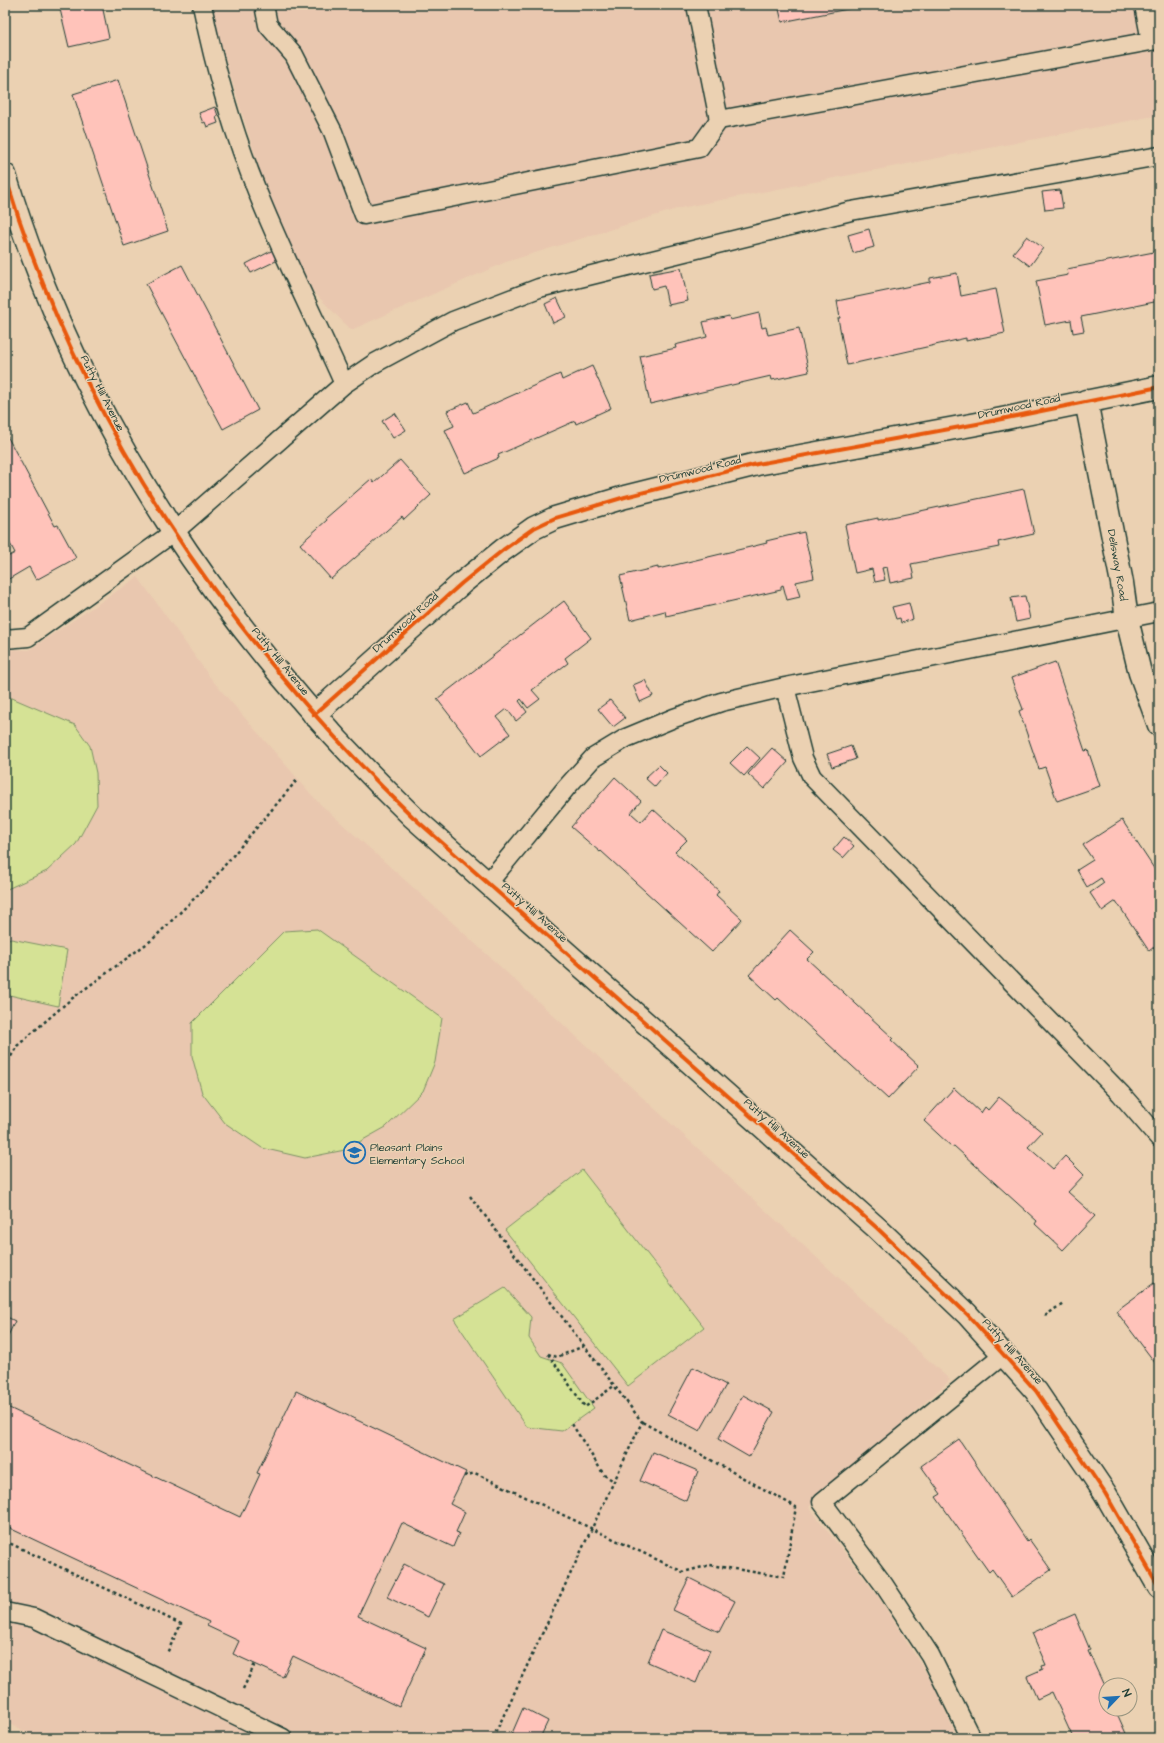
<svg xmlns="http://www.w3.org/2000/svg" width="1164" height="1743" font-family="'Architects Daughter',sans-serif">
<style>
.built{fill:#e9c7af}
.green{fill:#d5e295;stroke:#7a9064}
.building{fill:#ffc3ba;stroke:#1f3d34}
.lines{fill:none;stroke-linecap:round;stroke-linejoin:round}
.lane-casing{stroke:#1f3d34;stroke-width:21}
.street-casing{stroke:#1f3d34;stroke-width:25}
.secondary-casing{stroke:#1f3d34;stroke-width:25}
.path{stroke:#1f3d34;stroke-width:2.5;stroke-dasharray:3 3;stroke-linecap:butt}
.lane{stroke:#ebd1b2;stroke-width:18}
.street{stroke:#ebd1b2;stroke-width:22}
.secondary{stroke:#ebd1b2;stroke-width:22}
.cycleway-casing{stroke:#ebd1b2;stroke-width:6}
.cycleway{stroke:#e8590c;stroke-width:4}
.labels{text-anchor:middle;stroke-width:3;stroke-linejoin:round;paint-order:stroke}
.street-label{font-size:11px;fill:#1f3d34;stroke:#ebd1b2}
.poi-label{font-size:11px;fill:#1f3d34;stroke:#ebd1b2;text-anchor:start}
</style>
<rect width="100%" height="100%" fill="#ebd1b2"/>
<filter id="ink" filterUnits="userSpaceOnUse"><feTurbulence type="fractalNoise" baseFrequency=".025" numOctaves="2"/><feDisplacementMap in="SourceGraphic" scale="8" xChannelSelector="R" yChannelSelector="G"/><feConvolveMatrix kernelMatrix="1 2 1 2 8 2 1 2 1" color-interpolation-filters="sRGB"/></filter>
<g filter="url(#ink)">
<path class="built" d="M211,5H1159V115L680,208L506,262L351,330L303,281L260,171L220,42Z
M138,577L212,680L318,802L456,926L950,1380L809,1507L878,1596L935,1687L957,1738H39L5,1722V649L29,650Z"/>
<path class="green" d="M5,695L75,725L90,746L96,773L97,805L76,844L47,871L5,890Z
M317,929L442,1018L435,1062L423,1091L386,1127L345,1150L305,1158L262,1148L225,1123L202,1093L192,1056V1023L284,931Z
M6,938L67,950L58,1006L5,994Z
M582,1170L704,1327L628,1386L505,1230Z
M505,1288L531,1317L529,1338L541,1356L562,1363L594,1408L562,1431L527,1427L454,1319Z"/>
<path class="building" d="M59,5H102L109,38L69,47Z
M778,5H868L782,22Z
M118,80L168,231L124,246L73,94Z
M215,107L218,116L216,117L218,123L207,127L205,122L203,123L199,113Z
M1060,190L1063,208L1045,210L1042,192Z
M869,229L874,247L853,253L848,235Z
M1027,236L1043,248L1030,266L1013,253Z
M273,250L278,260L251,273L246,264Z
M1159,251V301L1081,317L1084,331L1073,333L1071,320L1045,325L1036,281L1068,275L1067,269Z
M182,265L258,410L223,429L146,284Z
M681,268L688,301L668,305L664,286L652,289L649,274Z
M957,273L961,296L996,289L1005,333L966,341V338L847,365L838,318H840L837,301L930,282V278Z
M557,298L566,317L553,323L545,304Z
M759,313L762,328L766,327L768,335L799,328L809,372L772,380L771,376L650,404L640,356L676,348L675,345L707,337L703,322L729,316L730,320Z
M592,366L611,408L576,424L575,421L498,455L499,458L465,473L445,430L454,426L447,411L468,402L473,413L560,374L562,380Z
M395,413L406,430L393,438L382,421Z
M5,432L55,526L58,525L76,558L36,580L29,567L7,580L5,576V558L15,553L5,534Z
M400,460L431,495L404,520L402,517L331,579L300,544L327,520L326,518L371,479L374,483Z
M1024,489L1034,534L998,542L999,547L911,564L914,578L890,583L887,567L882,568L885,580L875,582L872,569L855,573L845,525L878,518V520Z
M804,532L814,578L796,582L800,597L787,600L783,585L781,586V590L666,616L665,611L630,620L620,576L658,567V569L767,543L766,541Z
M1025,596L1030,619L1016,622L1011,598Z
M564,601L591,638L565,658L568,663L532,690L540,699L528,708L521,699L519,701L527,712L516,721L507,709L497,717L510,734L481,756L437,699Z
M909,603L913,619L901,623L900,618L896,619L892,607Z
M1055,662L1085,751L1088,750L1100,786L1057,801L1045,767L1039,769L1019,711L1023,709L1011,678Z
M645,680L653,696L640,702L633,685Z
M610,700L625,718L613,727L598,709Z
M747,746L760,758L744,776L730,763Z
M851,746L856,759L832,767L827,754Z
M772,748L788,762L764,789L748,774Z
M659,765L667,773L655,787L645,778Z
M615,777L641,801L631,813L641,822L653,809L687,840L675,852L719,891L716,895L742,919L712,952L601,851L600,852L571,827Z
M1122,820L1159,876V954L1154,947L1149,951L1116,901L1102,911L1090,893L1104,883L1101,878L1087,887L1077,870L1093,860L1083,845Z
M844,837L854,846L843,858L833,850Z
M790,930L814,952L807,959L893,1038L891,1040L919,1066L888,1099L778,998L776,1000L749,975Z
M954,1088L981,1113L985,1107L988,1110L999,1097L1042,1132L1028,1147L1053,1169L1065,1156L1084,1175L1068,1192L1095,1216L1063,1250L1035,1224L1037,1221L954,1146L952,1147L924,1121Z
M1154,1283L1159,1291V1368L1116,1311Z
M5,1316L15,1321L5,1342Z
M693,1367L726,1385L700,1431L668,1414Z
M296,1391L466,1472L450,1504L465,1512L456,1532L459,1533L453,1547L402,1523L358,1616L426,1648L399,1707L293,1656L283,1677L233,1654L239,1641L207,1626L209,1622L5,1526V1406L240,1517L260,1474L257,1473Z
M743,1395L774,1412L749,1457L718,1439Z
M959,1439L1027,1541L1029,1539L1051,1570L1012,1597L992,1569L989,1572L936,1497L941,1494L921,1466Z
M653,1452L698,1471L686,1501L640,1481Z
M404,1564L444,1584L428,1617L387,1597Z
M689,1578L735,1601L719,1632L673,1610Z
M1075,1614L1090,1650L1088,1651L1106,1690V1709H1115L1128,1738H1073L1052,1692L1037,1699L1027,1676L1043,1669L1042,1666L1046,1665L1032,1633Z
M661,1630L710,1650L696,1683L648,1662Z
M523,1708L548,1721L540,1738H510Z"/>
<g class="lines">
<defs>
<path id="lane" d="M202,5C215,70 234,135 259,196C285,260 316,321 344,384
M264,5L268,25L294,55L333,132L364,215L699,148L719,120L696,5
M1144,5L1151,41L1159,39
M719,120L1151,41
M5,639L28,637L174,532L344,384L375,363L453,321L539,288L851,211L1159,156
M785,687L803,758L812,777L1121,1094L1159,1138
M488,883L566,788L593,758L626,738L674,718L721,702L785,687L1159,612
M5,1612L34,1618L283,1738
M971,1738L930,1655L884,1585L822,1502L1004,1354"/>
<path id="street" d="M1086,401L1122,583L1127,619L1140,673L1159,725
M314,715L462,583L503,550L534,528L555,518L625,497L757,464L977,424L1159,387"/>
<path id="secondary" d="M5,175C79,422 228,639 413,817L877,1228L967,1314L1036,1391L1105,1493L1159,1587"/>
</defs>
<use href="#lane" class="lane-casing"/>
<use href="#street" class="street-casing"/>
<use href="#secondary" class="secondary-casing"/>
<path class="path" d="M5,1067L17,1046L70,1000L153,939L208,885L297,780
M470,1196L642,1422L493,1738
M1045,1316L1063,1303
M548,1354L585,1407L614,1386
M548,1354L557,1357L584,1346
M572,1424L604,1475L614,1481
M464,1476L475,1473L683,1572L710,1565L784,1577L796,1507L642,1422
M5,1541L181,1624L167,1653
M243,1689L255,1664"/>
<use href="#lane" class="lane"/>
<use href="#street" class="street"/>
<use href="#secondary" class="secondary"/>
<defs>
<path id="cycleway" d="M5,175C79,422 228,639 413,817L877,1228L967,1314L1036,1391L1105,1493L1159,1587
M314,715L462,583L503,550L534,528L555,518L625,497L757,464L977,424L1159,387"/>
</defs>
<use href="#cycleway" class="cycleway-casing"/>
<use href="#cycleway" class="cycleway"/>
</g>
</g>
<defs>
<symbol id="school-ring" viewBox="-11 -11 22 22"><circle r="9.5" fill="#ebd1b2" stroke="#1f6fb2" stroke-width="1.5"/><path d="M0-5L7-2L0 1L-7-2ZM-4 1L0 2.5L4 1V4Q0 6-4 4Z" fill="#1f6fb2"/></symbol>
</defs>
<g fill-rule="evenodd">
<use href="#school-ring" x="342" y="1140" width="25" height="25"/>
</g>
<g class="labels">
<g class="street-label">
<text transform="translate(103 393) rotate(63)" y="4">Putty Hill Avenue</text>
<text transform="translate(1019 406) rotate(-12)" y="4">Drumwood Road</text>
<text transform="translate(700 469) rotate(-14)" y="4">Drumwood Road</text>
<text transform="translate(1118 565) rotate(80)" y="4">Dellsway Road</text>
<text transform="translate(405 622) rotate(-42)" y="4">Drumwood Road</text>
<text transform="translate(281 661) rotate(51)" y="4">Putty Hill Avenue</text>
<text transform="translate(535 912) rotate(42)" y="4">Putty Hill Avenue</text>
<text transform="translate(777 1128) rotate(42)" y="4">Putty Hill Avenue</text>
<text transform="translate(1013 1351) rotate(48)" y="4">Putty Hill Avenue</text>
</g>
<g class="poi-label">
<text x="370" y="1151">Pleasant Plains<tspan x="370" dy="13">Elementary School</tspan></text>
</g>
</g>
<rect width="1164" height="1743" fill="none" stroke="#ebd1b2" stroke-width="20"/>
<rect x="10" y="10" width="1144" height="1723" fill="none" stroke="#1f3d34" stroke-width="1.5" filter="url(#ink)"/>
<g transform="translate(1118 1697) rotate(65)"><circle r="19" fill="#ebd1b2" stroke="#999680"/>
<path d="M0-3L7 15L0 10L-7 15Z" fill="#1f6fb2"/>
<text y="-6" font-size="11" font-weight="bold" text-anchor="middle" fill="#1f3d34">N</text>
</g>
</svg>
